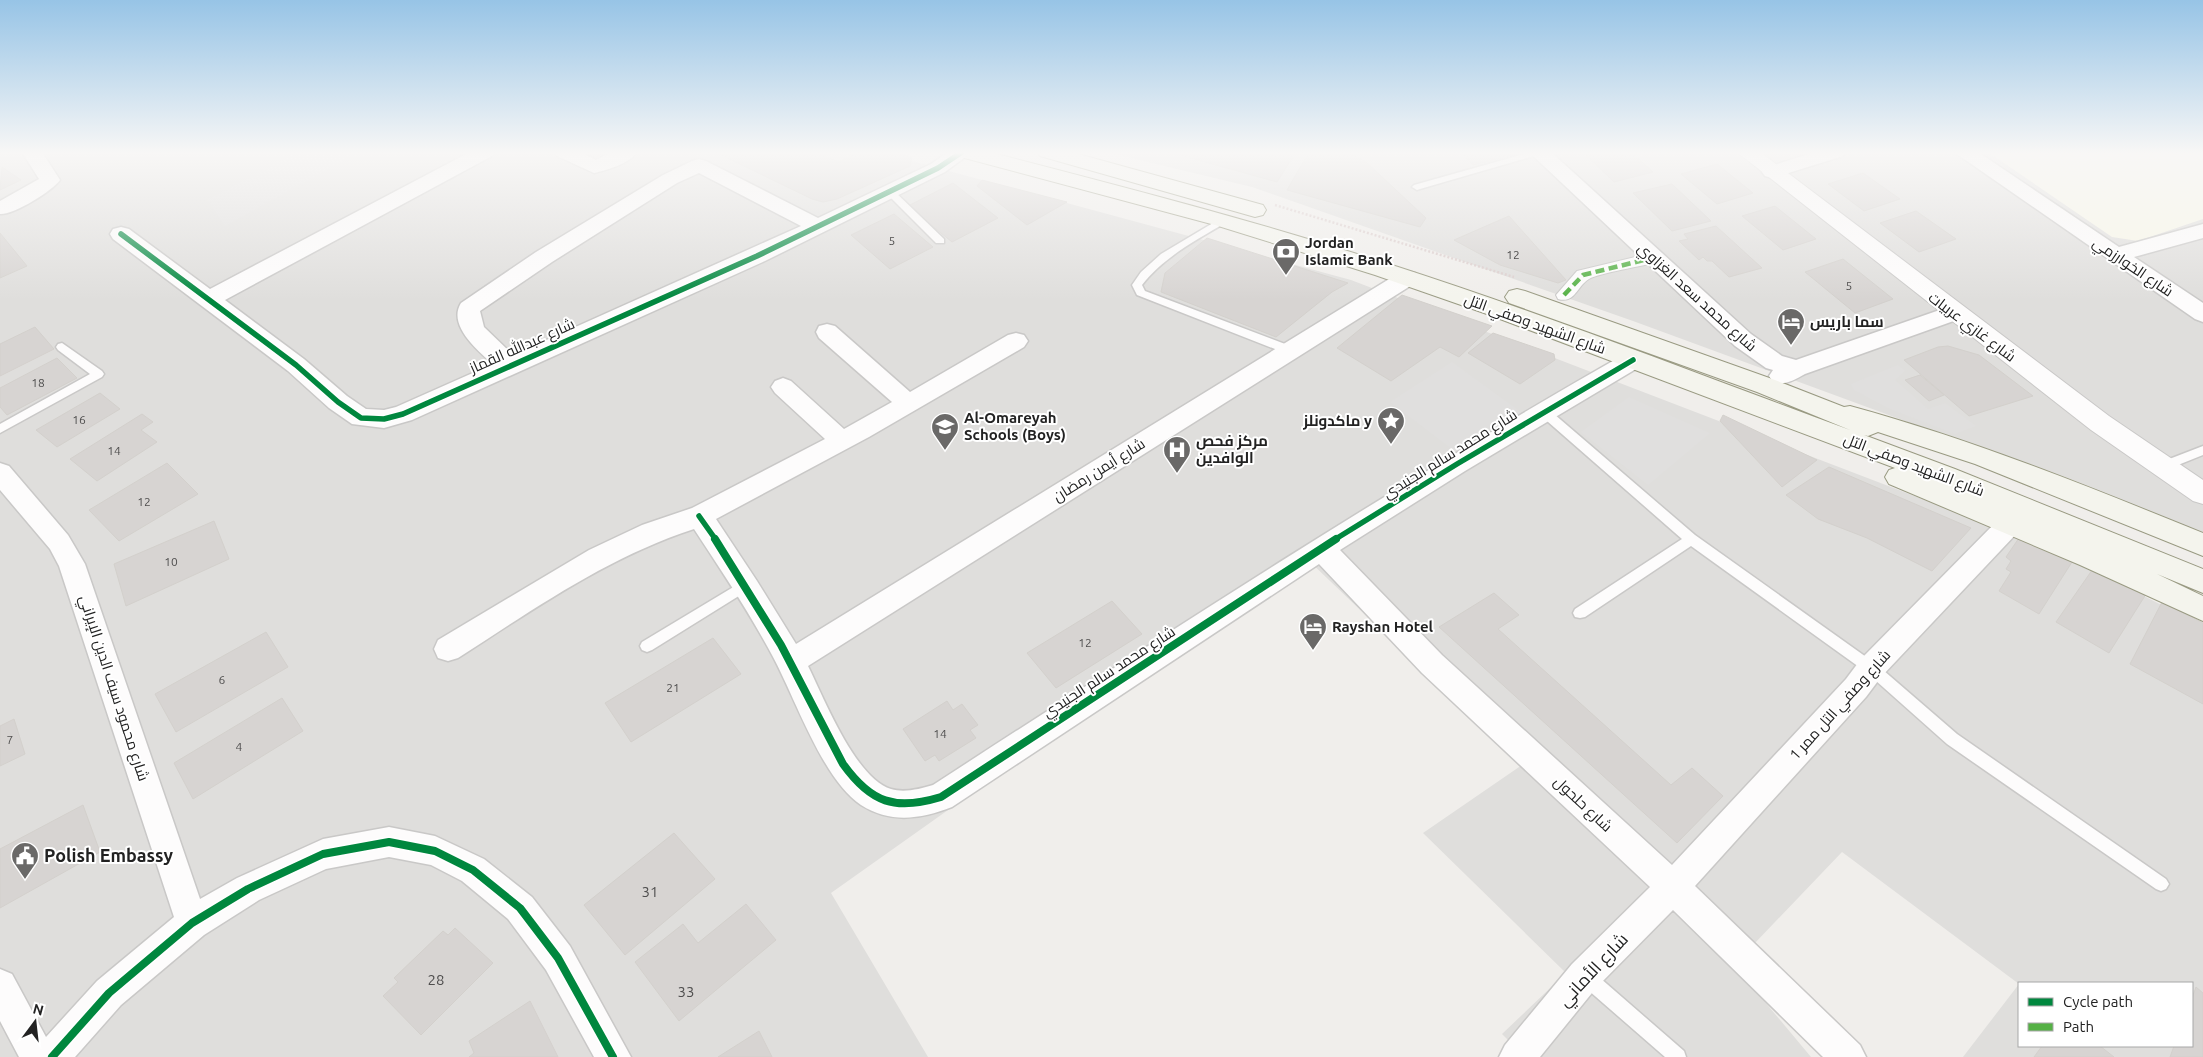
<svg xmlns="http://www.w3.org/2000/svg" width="2203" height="1057" font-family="Ubuntu,Cairo,sans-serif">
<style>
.residential{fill:#dfdedc;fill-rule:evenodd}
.education{fill:#f8f7e8}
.parking{fill:#e0dfde}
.building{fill:#d7d4d2;stroke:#d3d0cc}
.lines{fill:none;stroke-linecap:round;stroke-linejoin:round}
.service-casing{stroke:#c9c8c7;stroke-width:3}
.pedestrian-casing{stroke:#c9c8c7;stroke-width:2}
.minor-casing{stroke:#c9c8c7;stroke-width:3}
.tertiary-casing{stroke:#c9c8c7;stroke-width:2}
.secondary-casing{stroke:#999a82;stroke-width:2}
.path{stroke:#dccecd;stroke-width:2.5;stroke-dasharray:2 2;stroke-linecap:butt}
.service{fill:#fdfcfc;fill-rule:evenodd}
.pedestrian{fill:#fdfcfc;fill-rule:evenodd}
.minor{fill:#fdfcfc;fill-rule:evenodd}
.tertiary{fill:#fdfcfc;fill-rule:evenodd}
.secondary{fill:#f4f4ed;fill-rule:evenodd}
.quiet{stroke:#55b145;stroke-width:4.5;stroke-dasharray:9 4.5;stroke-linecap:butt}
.cycleway-far1-casing{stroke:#fff;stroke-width:8}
.cycleway-casing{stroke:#fff;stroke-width:11}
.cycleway-far1{stroke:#00873e;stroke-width:5.5}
.cycleway{stroke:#00873e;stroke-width:8}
.labels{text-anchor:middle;stroke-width:4;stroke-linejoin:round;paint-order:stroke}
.number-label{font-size:12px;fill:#4f4e4e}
.poi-label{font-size:15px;font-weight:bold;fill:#222;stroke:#fff;text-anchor:start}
.street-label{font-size:15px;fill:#222;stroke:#fff}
.near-number-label{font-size:15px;fill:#4f4e4e}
.near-poi-label{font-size:18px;font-weight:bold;fill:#222;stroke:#fff;text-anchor:start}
.near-street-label{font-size:18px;fill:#222;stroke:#fff}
</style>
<rect width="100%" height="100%" fill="#f0eeeb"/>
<path class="residential" d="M0,152H879L1351,280L2045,546L2203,626V1057H1963L2019,984L1842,852L1734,965L1811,1057H1525L1502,1034L1566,973L1423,833L1522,765L1305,557L831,893L928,1057H0ZM2019,983H2192V1046H2019Z
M1106,152H2203V536L2090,489L1633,321L1252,187Z"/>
<path class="education" d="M1988,152H2203V219L2138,241L2112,237Z"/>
<path class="parking" d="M298,152H359L225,226L207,200Z
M1452,362L1522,413L1460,455L1390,402Z
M1898,365L1905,371L1895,380L1928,409L1945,403L1976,426L1955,434L1890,409L1854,390L1851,384Z
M1629,397L1710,433L1648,485L1581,432Z"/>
<path class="building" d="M582,152H621L601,163Z
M715,152H816L838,162L858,152H891L912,157L910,166L837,199L823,202L812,199Z
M1181,152H1296L1277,182L1180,155Z
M1309,152H1349L1366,162L1426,218L1420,227L1287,190Z
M1461,152H1509L1512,155L1473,165Z
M1583,152H1631L1653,172L1614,182Z
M1717,164L1753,193L1717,204L1681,174Z
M2,167L21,180L0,190Z
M1863,173L1900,199L1864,211L1828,184Z
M982,180L1067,202L1027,225L977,186Z
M953,183L998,218L952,242L908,206Z
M1672,184L1711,221L1672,231L1633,193Z
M1775,206L1816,239L1783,250L1742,216Z
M1916,211L1956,239L1919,252L1880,223Z
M894,214L933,247L890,269L851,235Z
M1509,216L1566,280L1558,283L1500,265L1454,240Z
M1716,226L1762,268L1729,277L1712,261H1707L1703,257L1699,260L1679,241L1688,239L1684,234Z
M0,233L27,266L0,278Z
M1207,238L1348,283L1332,292L1276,337L1161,292L1165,273Z
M1843,259L1893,299L1855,313L1805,272Z
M1402,295L1492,326L1459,357L1440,347L1391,381L1337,348Z
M35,327L54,349L0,376V344Z
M1493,333L1554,354L1555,360L1520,384L1468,353Z
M1948,346L1979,355L2033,396L1969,416L1904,360L1938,347Z
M57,358L77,378L7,415L0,407V388Z
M1920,375L1944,395L1929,401L1905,380Z
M100,393L120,409L57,447L36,430Z
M142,414L153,422L141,430L157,442L97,481L70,459Z
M1723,415L1817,460L1782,487L1720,421Z
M167,463L198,494L119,541L89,510Z
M1829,467L1971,528L1932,571L1867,538L1818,519L1786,495Z
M214,521L229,559L126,606L114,564Z
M2021,535L2072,562L2039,614L1999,591L2011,572L2006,569L2011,561L2006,557Z
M2097,563L2148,591L2109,653L2056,622Z
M1494,593L1519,615L1498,629L1671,785L1692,768L1723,796L1677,843L1439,627Z
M1112,601L1142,634L1056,688L1027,653Z
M2162,602L2203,623V704L2130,664Z
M266,632L288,667L176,732L155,694Z
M713,638L741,674L631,742L605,703Z
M282,698L303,731L193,799L174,763Z
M947,701L953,710L962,704L978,725L970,730L976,738L939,761L935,755L925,761L903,729Z
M14,719L25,754L0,766V726Z
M83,805L100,852L0,908V849Z
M674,833L715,879L625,955L584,905Z
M746,904L776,940L679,1021L635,962L683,924L698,943Z
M455,928L493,963L421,1035L383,996L398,982L394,978L443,931L448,935Z
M2196,987L2203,993V1057H2170L2174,1046H2192V998Z
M530,1001L558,1057H469L474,1053L469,1041Z
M759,1031L772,1057H718Z
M2042,1046H2100L2114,1057H2034Z"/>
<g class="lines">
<defs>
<path id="service" d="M1531,152L1544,153L1420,189L1417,190L1412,187L1414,185Z
M890,189L893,190L944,239V243H936L885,192Z
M1223,217L1227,218V222C1196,240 1164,257 1142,285L1145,291L1293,347L1295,350L1293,353H1285L1137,295L1132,285L1141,272L1161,254Z
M62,343L102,371L104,374L102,377L0,433V424L90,374L58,350L56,347L58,344Z
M1543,407L1547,408L1695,535L1876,664L1957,734L2166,879L2169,884L2166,889L2161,891L2156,889L1947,744L1866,672L1691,546L1585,617L1580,618L1575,617L1573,613L1575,609L1682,539L1539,414L1537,411Z
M2203,446V455L2163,471L2157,466L2159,463Z
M745,580L750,581L751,585L750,589L652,650L647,652L642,650L640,646L642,642Z
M1586,969L1592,971L1684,1051L1686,1057H1665L1580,983L1578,977L1580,971Z"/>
<path id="pedestrian" d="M1652,253L1658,254L1660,258L1658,262C1643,266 1599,273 1589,279C1577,286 1575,304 1558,299L1556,295L1577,271Z"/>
<path id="minor" d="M22,152H42L60,180C52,191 14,215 0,214V201L39,179Z
M470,152H495L492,156L225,300L304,359L347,396L366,409L384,410L396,407L493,364C478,351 447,325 461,303L536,252L663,175L692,161L699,159L706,161L818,218L931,164L948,152H972L945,172L765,261L412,420L384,428L352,424L329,408L288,371L113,239L110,234L113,229L121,227L129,229L210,289ZM699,173L801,226L513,355L484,327L480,311L552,262L677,183Z
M554,152H580L596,160L611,152H637C629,164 607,170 594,173L557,156Z
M1529,152H1551L1751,334L1782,356L1796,360L1954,305L1962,308L1965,313L1962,318L1805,374C1794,380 1785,386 1773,382L1769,376L1773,370L1766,368L1735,346Z
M1815,152H1846L1843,156L1772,178L1765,176L1762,172L1765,168Z
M1954,152H1978L2119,247L2203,224V238L2134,257L2203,303V322L2195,319Z
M1407,271L1415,273L1418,278L1415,283L808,666C824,698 855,778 891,789C904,793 920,789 933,785C1161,637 1388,489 1625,354L1633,352L1641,354L1645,360L1641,366L1465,471L1340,550L1442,655L1672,865L1846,679L1861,659L2000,518L2009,515L2018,518L2022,525L2018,532L1881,677L1866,697L1695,886L1860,1045L1866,1057H1823L1673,910L1596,988L1540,1057H1499L1505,1045L1572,964L1650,887L1422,673L1319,564L952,807C921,819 891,824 861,805C822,779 795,697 772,655C749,612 721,570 694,529C608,557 534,609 458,658L448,661L438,658L434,649L438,640L589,550L642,525L692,508L825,439L775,393L771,387L775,381L783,378L791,381L844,429L892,402L819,338L816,332L819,326L827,324L835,326L910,392L1008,335L1016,333L1024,335L1028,341L1024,347L869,437L716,519L757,581L796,644L1399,273Z
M0,463L9,466L68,535L85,564L200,899L237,878L323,839L389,827L435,836L484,859L532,897L570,946L631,1057H594L546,970L508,919L462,881L431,865L389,857L326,869L259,900L204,935L121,1005L75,1057H19L0,1021V969L12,974L46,1037L97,981L174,917L59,566L50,549L0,490Z"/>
<path id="tertiary" d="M1737,152H1760L2109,416L2203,480V504L2193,501L2091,430Z"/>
<path id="secondary" d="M954,152H989C1124,187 1259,222 1392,265C1547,315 1698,374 1850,430L1757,392L1509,303L1505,297L1509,291L1517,289L1525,291L1775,380L1844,407L1850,406C1971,439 2087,486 2203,533V556L1975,464L1878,432L1868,436L1864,435L1955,469L2203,569V593L2157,574L2203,596V621L2080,565L1889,484L1885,477L1889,470L1895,468L1484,313L1375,275L1215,225L957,156Z
M1037,152H1071L1263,205L1266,210L1263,215L1255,217L1040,156Z"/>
</defs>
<use href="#service" class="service-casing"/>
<use href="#pedestrian" class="pedestrian-casing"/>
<use href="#minor" class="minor-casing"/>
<use href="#tertiary" class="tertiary-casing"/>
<use href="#secondary" class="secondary-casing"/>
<path class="path" d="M1275,205L1514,277"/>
<use href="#service" class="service"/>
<use href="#pedestrian" class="pedestrian"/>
<use href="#minor" class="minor"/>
<use href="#tertiary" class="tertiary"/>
<use href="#secondary" class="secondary"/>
<path class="quiet" d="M1564,295L1583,275L1652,258"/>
<defs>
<path id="cycleway-far1" d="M121,234L296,365L338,402L361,418L384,419L403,414L757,256L938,168L962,152
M699,516L716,540
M1334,540L1457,464L1633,360"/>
<path id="cycleway" d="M715,539L781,645L843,764C871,803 895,811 941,797L1336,539
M52,1057L109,993L192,923L248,889L323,854L389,842L435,851L473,870L520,908L558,958L613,1057"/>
</defs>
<use href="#cycleway-far1" class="cycleway-far1-casing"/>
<use href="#cycleway" class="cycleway-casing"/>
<use href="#cycleway-far1" class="cycleway-far1"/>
<use href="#cycleway" class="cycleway"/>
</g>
<linearGradient id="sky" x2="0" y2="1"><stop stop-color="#97c4e6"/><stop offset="0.51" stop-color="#f8f7f6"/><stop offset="1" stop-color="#f8f7f6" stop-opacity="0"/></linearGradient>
<rect width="2203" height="300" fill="url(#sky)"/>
<defs>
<symbol id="bank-pin" viewBox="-11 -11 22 30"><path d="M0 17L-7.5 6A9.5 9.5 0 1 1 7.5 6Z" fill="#6a6968" stroke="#fff"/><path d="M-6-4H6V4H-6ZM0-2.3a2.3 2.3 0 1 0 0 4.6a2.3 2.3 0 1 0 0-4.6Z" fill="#fff"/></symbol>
<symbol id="hotel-pin" viewBox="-11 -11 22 30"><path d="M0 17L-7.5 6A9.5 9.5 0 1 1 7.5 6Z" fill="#6a6968" stroke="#fff"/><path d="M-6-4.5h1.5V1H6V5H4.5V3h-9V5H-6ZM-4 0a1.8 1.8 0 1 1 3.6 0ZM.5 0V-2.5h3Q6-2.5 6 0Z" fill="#fff"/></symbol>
<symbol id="sight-pin" viewBox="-11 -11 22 30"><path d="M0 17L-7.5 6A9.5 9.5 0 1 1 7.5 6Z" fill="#6a6968" stroke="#fff"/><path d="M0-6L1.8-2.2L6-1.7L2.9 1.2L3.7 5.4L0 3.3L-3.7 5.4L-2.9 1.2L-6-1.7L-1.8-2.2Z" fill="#fff"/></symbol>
<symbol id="school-pin" viewBox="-11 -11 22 30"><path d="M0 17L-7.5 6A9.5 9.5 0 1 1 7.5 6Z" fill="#6a6968" stroke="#fff"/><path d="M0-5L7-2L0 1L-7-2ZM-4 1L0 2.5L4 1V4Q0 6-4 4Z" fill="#fff"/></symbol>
<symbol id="hospital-pin" viewBox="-11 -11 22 30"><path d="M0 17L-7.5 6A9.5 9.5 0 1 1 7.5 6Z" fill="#6a6968" stroke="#fff"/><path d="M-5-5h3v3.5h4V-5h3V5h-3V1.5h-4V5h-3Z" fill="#fff"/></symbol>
<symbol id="civic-pin" viewBox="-11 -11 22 30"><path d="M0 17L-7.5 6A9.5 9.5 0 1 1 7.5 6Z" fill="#6a6968" stroke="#fff"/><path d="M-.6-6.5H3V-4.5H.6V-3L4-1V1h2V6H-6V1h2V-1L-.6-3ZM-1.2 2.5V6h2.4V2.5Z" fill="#fff"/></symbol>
</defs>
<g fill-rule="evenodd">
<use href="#bank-pin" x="1270" y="236" width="32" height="43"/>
<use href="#hotel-pin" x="1775" y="306" width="32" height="43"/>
<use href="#sight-pin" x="1375" y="405" width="32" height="43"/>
<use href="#school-pin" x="929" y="411" width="32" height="43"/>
<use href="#hospital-pin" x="1161" y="434" width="32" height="43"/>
<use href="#hotel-pin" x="1297" y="611" width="32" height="43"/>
<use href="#civic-pin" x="9" y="840" width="32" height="43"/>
</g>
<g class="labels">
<g class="number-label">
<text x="892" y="245">5</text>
<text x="1513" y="259">12</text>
<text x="1849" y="290">5</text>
<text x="38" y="387">18</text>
<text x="79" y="424">16</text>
<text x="114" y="455">14</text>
<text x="144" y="506">12</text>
<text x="171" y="566">10</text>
<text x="1085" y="647">12</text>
<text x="222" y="684">6</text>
<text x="673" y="692">21</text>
<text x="940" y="738">14</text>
<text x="10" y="744">7</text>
<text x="239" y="751">4</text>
</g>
<g class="poi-label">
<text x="1305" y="248">Jordan<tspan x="1305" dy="17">Islamic Bank</tspan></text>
<text x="1810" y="327">سما باريس</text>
<text x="964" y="423">Al-Omareyah<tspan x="964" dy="17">Schools (Boys)</tspan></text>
<text x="1372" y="426" text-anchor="end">ماكدونلز y</text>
<text x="1196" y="446">مركز فحص<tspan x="1196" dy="17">الوافدين</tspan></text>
<text x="1332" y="632">Rayshan Hotel</text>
</g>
<g class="street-label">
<text transform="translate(2133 267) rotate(34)" y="5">شارع الخوارزمي</text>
<text transform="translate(1697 297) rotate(42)" y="5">شارع محمد سعد الغزاوي</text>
<text transform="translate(1535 324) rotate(20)" y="5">شارع الشهيد وصفي التل</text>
<text transform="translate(1972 327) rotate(37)" y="5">شارع غازي عربيات</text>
<text transform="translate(522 346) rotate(-24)" y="5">شارع عبدالله القماز</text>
<text transform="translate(1450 454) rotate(-32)" y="5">شارع محمد سالم الجنيدي</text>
<text transform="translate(1914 465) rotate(21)" y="5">شارع الشهيد وصفي التل</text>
<text transform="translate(1099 470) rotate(-32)" y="5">شارع أيمن رمضان</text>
<text transform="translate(1109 672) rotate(-33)" y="5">شارع محمد سالم الجنيدي</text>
<text transform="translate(114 688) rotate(72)" y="5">شارع محمود سيف الدين الإيراني</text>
<text transform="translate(1840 705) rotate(-48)" y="5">شارع وصفي التل ممر 1</text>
<text transform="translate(1583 804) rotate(43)" y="5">شارع حلحول</text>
</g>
<g class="near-number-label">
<text x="650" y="897">31</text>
<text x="436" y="985">28</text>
<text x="686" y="997">33</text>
</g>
<g class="near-poi-label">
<text x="44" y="862">Polish Embassy</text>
</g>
<g class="near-street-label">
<text transform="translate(1593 970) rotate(-47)" y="6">شارع الأماني</text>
</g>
</g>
<rect x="2018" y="982" width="175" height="65" fill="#ffffff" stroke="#a7a7a7"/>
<rect x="2028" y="998" width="25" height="8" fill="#00873e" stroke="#a7a7a7"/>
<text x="2063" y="1007" font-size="15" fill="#222222">Cycle path</text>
<rect x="2028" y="1023" width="25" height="8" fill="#55b145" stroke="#a7a7a7"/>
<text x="2063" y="1032" font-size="15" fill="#222222">Path</text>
<g transform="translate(35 1022) rotate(15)" stroke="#ffffff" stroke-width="4" paint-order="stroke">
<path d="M0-4L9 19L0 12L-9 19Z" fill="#222222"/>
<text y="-8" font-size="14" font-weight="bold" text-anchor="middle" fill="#222222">N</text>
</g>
</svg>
